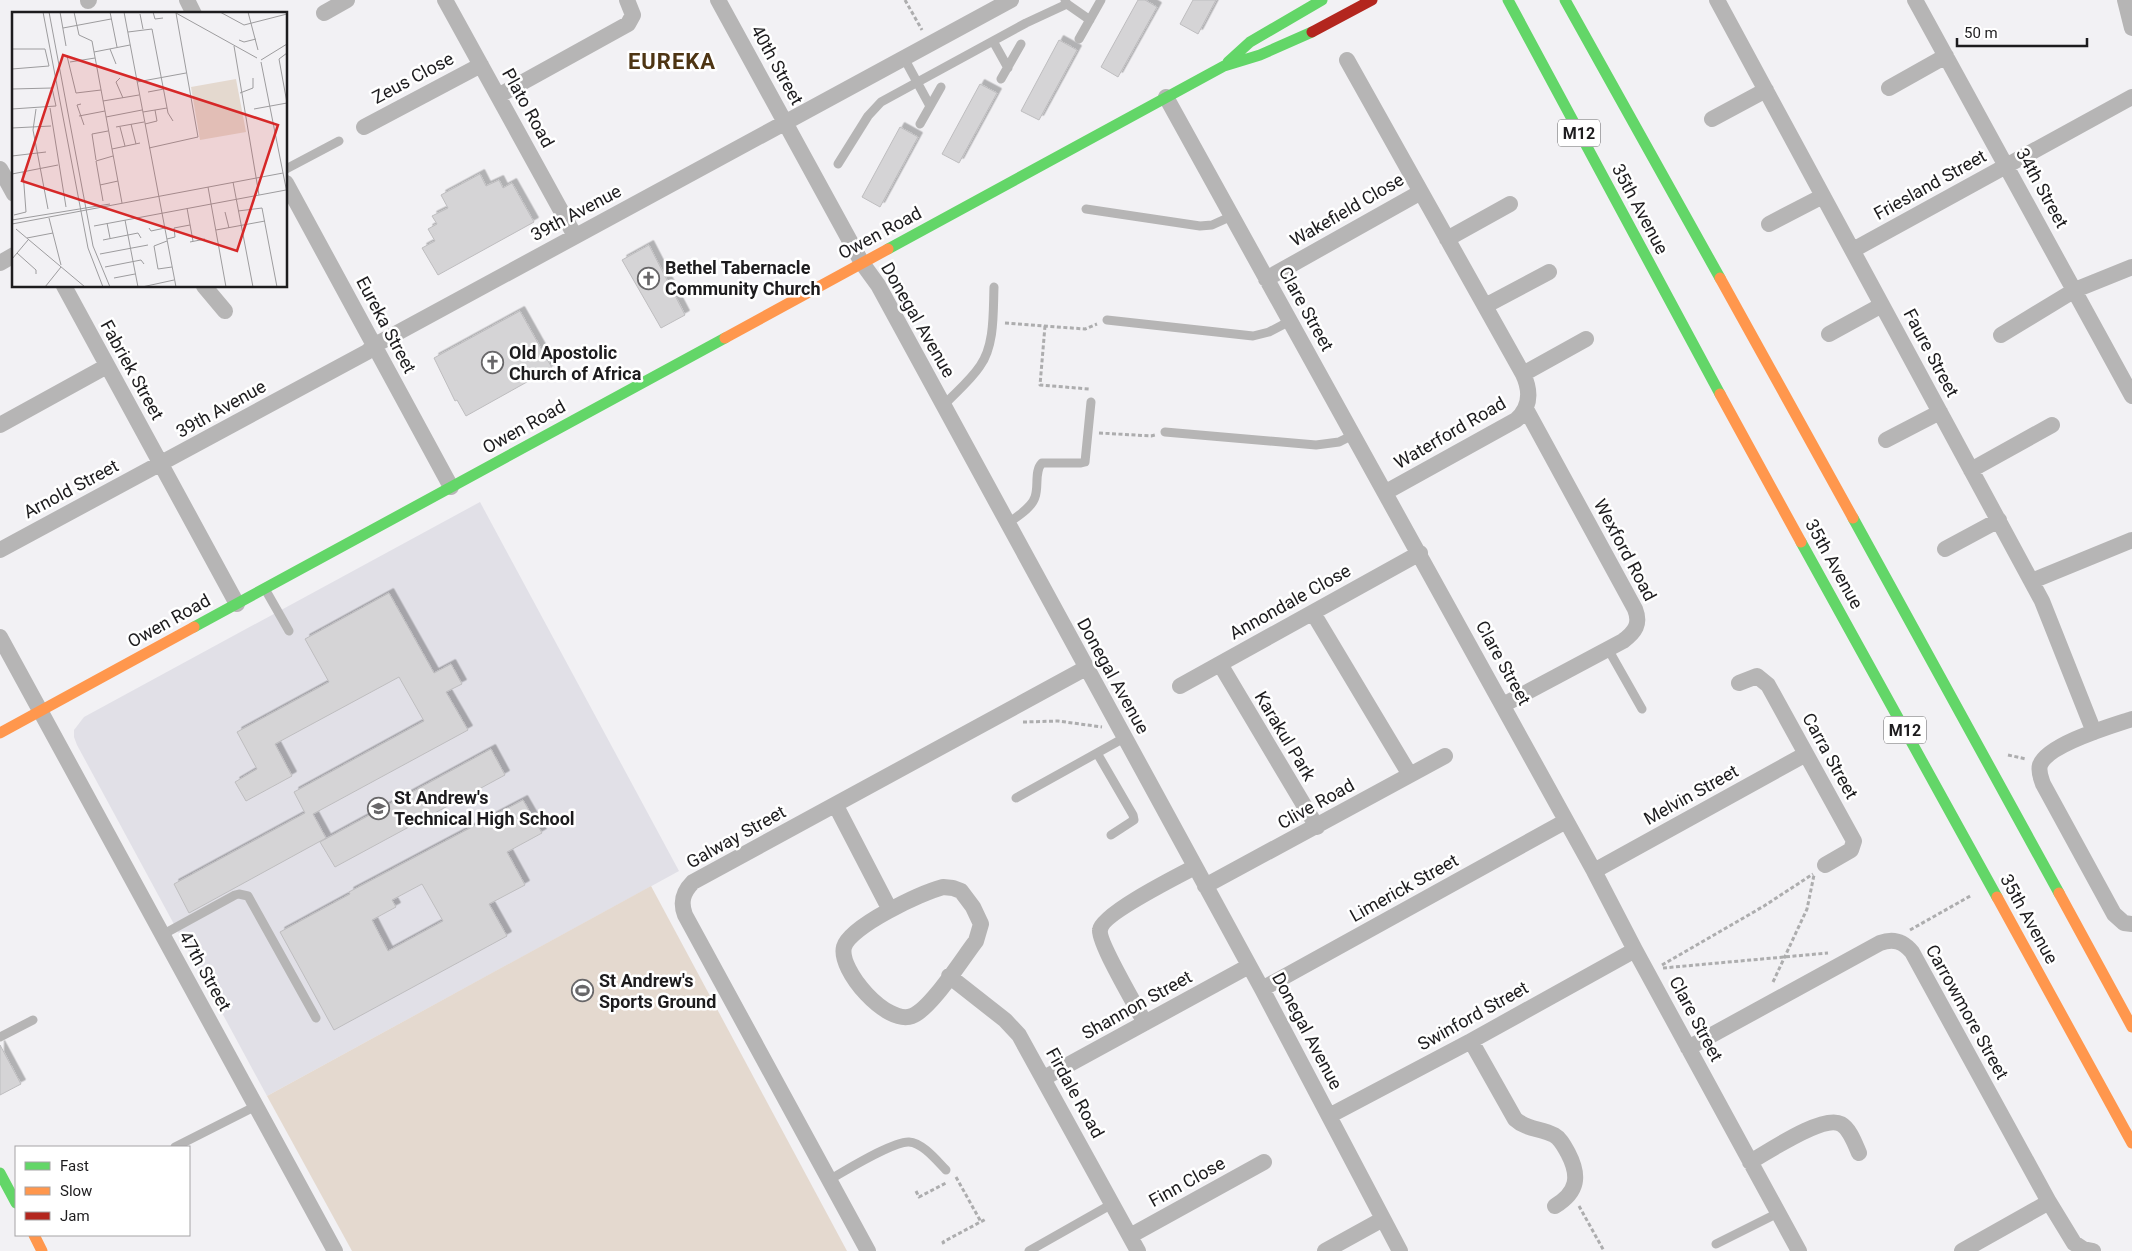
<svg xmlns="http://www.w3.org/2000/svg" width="2132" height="1251" font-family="Roboto,sans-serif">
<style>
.built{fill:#e1e0e7}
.grass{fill:#e4d9cf}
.building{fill:#d5d4d6;stroke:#bebdbf;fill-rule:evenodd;filter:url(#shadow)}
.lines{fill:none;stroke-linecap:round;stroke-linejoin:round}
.path{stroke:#adadae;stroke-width:3;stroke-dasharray:4 2.5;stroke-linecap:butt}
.lane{stroke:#b6b5b5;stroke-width:9}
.street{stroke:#b6b5b5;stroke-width:16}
.fast{stroke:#63d668;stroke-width:11}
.slow{stroke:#ff974d;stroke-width:11}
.jam{stroke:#b3261e;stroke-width:11}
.labels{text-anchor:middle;stroke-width:5;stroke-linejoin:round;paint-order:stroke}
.shield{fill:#fff;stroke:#616062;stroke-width:1}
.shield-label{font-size:16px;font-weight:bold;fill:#1d1c1e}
.street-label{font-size:18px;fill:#1d1c1e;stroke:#fff}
.poi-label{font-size:18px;font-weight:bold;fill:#1d1c1e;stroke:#fff;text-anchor:start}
.district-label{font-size:22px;font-weight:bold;letter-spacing:1px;fill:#4e3513;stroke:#fff}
.inset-road{fill:none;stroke:#9d9c9e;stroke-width:1}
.view{fill:#d62828;fill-opacity:0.15;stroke:#d62828;stroke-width:2.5}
.inset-edge{fill:none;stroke:#1d1c1e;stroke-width:2.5}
</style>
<defs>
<filter id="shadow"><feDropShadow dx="4.5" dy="-4.5" stdDeviation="0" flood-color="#0004"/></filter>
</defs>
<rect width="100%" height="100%" fill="#f2f1f4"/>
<path class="built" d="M480,502L679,871L267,1096L77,745L74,737V730L84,717Z"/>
<path class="grass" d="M651,886L847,1251H352L267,1096Z"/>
<path class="building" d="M1138,0H1145L1157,7L1118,77L1101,67Z
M1193,0H1216L1198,34L1180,24Z
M1059,40L1077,50L1039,120L1021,111Z
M980,84L997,93L959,163L942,154Z
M900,127L918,137L880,207L862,197Z
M480,174L486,186L499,180L503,188L512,183L534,222L438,275L422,248L435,241L428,229L437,224L432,216L448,208L441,195Z
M649,245L685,315L661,328L622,260Z
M520,311L552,368L466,416L457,400L455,401L434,358Z
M389,593L434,673L451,664L462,684L446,692L468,730L313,814L326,838L189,913L174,884L305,813L294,792L424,721L399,677L275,744L292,776L246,801L235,782L257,769L237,732L329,682L305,639Z
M491,749L505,775L335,867L320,842Z
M523,800L542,833L507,852L525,885L489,904L507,936L334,1030L280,932L350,894L349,892ZM422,884L443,921L388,951L372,920L396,907L392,900Z
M0,1045L21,1084L0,1095Z"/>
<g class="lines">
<path class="path" d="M905,0L922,30
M1005,323L1085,329L1097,324
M1045,326L1040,385L1089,389
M1099,433L1151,436L1155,435
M1023,722L1058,721L1102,727
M2008,755L2026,759
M1910,930L1972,895
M1662,965L1764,906L1813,874
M1663,968L1828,953
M1773,982L1807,909L1814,875
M956,1177L981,1222
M916,1191L919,1197L946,1183
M1579,1206L1604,1251
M944,1244L943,1242L986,1219"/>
<path class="lane" d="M1067,4L1090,20
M1079,39L1101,0
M993,41L1008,68
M904,58L930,106
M1001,79L1021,44
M920,124L941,87
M838,164L868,116L881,102L1026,23L1067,4L1065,0
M286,169L339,141
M1086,209L1200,226L1212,225L1232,216
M1107,320L1253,336L1269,332L1290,321
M943,406C955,393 970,381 980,366C995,345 993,312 994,287
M1165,432L1316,445L1339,442L1353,435
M1007,524C1016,517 1032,508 1035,497C1039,486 1034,471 1042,463H1081L1085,462L1091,402
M265,589L289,631
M1608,649L1642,709
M1097,753L1133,815L1134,820L1111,835
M1016,798L1124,738
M162,935L235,895L239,894L248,896L316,1018
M0,1037L33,1020
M175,1147L256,1106
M829,1180C845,1171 893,1141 909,1142C923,1143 937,1161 946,1170
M1716,1244L1778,1213
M1029,1251L1112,1204"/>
<path class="street" d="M187,0L194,14
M445,0L575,236
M718,0L862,263L878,285L1262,989L1400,1251
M1717,0L2042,601L2094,732
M1915,0L2132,396
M2125,0L2132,28
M88,1L89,0
M324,13L347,0
M1347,60L1523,374C1531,391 1531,407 1516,420L1386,492
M1889,88L1946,56
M498,96L628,24L633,15L627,0
M1166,97L1594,871L1635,950L1799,1251
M1712,119L1766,90
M364,127L481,65
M0,169L14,194
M286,183L451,487
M1769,224L1823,196
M1447,239L1510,204
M1853,250L2132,97
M0,263L14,255
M1266,279L1421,192
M64,286L237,604
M204,286L225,311
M1485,306L1549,272
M1829,334L1882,305
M2001,335L2075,290L2132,267
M1523,374L1586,339
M0,425L107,366
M1886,440L1940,412
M1971,470L2052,425
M1945,549L1999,520
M0,550L367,352L375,345L1011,0
M2032,581L2132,540
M1313,613L1410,775
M0,637L335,1251
M1220,664L1317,827
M1739,683L1757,676L1768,685L1854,841L1851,850L1825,865
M1180,686L1420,553
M1503,705L1623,641C1635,632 1641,624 1635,609L1526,409
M2132,719C2111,726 2048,744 2040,765C2038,772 2041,778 2043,784L2114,914L2124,923L2132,924
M836,806L890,910
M1594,871L1806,754
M1205,886L1445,756
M943,887L953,888L961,891L973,907L981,924L976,941C962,959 931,1009 912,1016C887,1026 838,970 844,947C850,926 921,893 943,887Z
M949,976L1005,1020L1019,1035L1138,1251
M1262,989L1566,821
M1145,1023C1137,1008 1098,942 1100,930C1102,914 1178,876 1195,867
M1471,1041L1515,1119C1527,1130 1541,1128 1554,1135C1561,1139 1564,1146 1568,1153C1580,1176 1578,1192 1555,1206
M1688,1048L1880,943C1893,938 1903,941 1912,952L2049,1202L2074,1243L2083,1249L2093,1251
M1044,1078L1249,966
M1329,1116L1471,1041L1635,950
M1750,1162C1768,1152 1823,1114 1841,1124C1850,1129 1855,1144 1859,1153
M1130,1236L1264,1162
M868,1251L685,915C680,902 683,892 693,882L1086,668
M1325,1251L1383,1219
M1962,1251L2049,1202"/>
<path class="fast" d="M1508,0L1720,394
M1565,0L1720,278
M1228,62L1250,42L1322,0
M888,249L1224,66L1260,55L1312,32
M1853,518L2059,893
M1801,542L1997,897
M194,627L725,338
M0,1173L16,1203"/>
<path class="slow" d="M1720,278L1853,518
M725,338L888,249
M1720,394L1801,542
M0,733L194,627
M2059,893L2132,1027
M1997,897L2132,1143
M34,1235L42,1251"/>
<path class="jam" d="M1312,32L1372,0"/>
</g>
<defs>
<symbol id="church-ring" viewBox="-11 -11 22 22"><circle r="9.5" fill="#fff" stroke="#686769" stroke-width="1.5"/><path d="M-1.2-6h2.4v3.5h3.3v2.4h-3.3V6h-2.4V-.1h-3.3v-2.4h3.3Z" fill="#686769"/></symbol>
<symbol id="school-ring" viewBox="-11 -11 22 22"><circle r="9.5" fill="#fff" stroke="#686769" stroke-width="1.5"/><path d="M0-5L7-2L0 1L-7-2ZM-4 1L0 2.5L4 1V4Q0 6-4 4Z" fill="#686769"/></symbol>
<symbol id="stadium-ring" viewBox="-11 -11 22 22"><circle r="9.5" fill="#fff" stroke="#686769" stroke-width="1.5"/><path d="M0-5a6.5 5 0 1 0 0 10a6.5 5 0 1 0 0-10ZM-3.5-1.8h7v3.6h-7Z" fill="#686769"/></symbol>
</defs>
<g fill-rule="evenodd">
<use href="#church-ring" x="636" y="266" width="25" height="25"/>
<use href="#church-ring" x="480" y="350" width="25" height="25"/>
<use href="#school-ring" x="366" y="796" width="25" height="25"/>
<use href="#stadium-ring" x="570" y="978" width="25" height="25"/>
</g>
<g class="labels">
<g class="shield">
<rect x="1558" y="119.5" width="42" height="27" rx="4"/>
<rect x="1884" y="716.5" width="42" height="27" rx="4"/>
</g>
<g class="shield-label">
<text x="1579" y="139">M12</text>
<text x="1905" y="736">M12</text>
</g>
<g class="street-label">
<text transform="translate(777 65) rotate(61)" y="6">40th Street</text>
<text transform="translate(413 78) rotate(-28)" y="6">Zeus Close</text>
<text transform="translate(528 108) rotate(61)" y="6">Plato Road</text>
<text transform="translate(1930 185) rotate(-29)" y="6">Friesland Street</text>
<text transform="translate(2042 188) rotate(61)" y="6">34th Street</text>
<text transform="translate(1640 209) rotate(62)" y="6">35th Avenue</text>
<text transform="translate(1347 210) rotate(-30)" y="6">Wakefield Close</text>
<text transform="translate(576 213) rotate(-28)" y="6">39th Avenue</text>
<text transform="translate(880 233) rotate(-28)" y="6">Owen Road</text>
<text transform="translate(1306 309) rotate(61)" y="6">Clare Street</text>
<text transform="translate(918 320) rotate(60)" y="6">Donegal Avenue</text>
<text transform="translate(386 325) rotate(62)" y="6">Eureka Street</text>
<text transform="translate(1931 353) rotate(62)" y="6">Faure Street</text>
<text transform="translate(132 370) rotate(61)" y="6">Fabriek Street</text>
<text transform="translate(221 409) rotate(-29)" y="6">39th Avenue</text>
<text transform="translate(524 427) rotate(-29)" y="6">Owen Road</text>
<text transform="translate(1450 433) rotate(-30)" y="6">Waterford Road</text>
<text transform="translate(71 489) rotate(-28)" y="6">Arnold Street</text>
<text transform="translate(1625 550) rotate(62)" y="6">Wexford Road</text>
<text transform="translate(1834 564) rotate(61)" y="6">35th Avenue</text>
<text transform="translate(1290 602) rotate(-29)" y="6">Annondale Close</text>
<text transform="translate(169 621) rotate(-29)" y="6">Owen Road</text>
<text transform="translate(1503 663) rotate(61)" y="6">Clare Street</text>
<text transform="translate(1113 676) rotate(61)" y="6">Donegal Avenue</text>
<text transform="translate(1285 736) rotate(59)" y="6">Karakul Park</text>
<text transform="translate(1830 756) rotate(61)" y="6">Carra Street</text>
<text transform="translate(1691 795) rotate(-29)" y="6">Melvin Street</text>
<text transform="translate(1316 804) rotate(-29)" y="6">Clive Road</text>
<text transform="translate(736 837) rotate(-29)" y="6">Galway Street</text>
<text transform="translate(1404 888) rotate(-29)" y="6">Limerick Street</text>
<text transform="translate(2029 919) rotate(61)" y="6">35th Avenue</text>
<text transform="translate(205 971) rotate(61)" y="6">47th Street</text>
<text transform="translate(1137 1005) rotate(-29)" y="6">Shannon Street</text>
<text transform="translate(1967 1012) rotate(61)" y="6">Carrowmore Street</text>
<text transform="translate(1473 1016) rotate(-29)" y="6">Swinford Street</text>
<text transform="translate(1696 1019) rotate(62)" y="6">Clare Street</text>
<text transform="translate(1307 1031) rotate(62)" y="6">Donegal Avenue</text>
<text transform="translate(1075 1093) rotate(61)" y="6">Firdale Road</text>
<text transform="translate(1187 1182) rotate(-29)" y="6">Finn Close</text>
</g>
<g class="poi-label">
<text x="665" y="274">Bethel Tabernacle<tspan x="665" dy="21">Community Church</tspan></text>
<text x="509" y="359">Old Apostolic<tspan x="509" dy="21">Church of Africa</tspan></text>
<text x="394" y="804">St Andrew's<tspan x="394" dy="21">Technical High School</tspan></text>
<text x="599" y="987">St Andrew's<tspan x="599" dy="21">Sports Ground</tspan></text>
</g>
<g class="district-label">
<text x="672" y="69">EUREKA</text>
</g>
</g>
<g transform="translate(12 12)">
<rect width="275" height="275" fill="#f2f1f4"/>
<path d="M224,67L234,120L188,128L179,75Z" fill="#e4d9cf"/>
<path class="inset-road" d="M31,0L76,236L91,275M37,0L81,234L98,275M48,0L54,34M62,0L67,23L80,29L110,191M98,0L105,35M112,0L164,275M141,0L143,7L151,6M208,0L232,13L275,2M236,0L246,38M128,2L131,17M51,16L99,7M116,20L140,17L156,101L161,109M227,28L232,30L244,27M222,34L247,183M0,37H33L37,54L0,57M98,37L104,52M82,40L118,33M275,41L267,47L275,91M55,44L64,81L89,78M249,48L275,32M58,50L83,46M249,50L275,181M108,66L104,70L111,86M125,70L174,61M0,77L40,76L44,94L0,97M136,80L152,77M228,81L241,76V66M91,89L127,83M69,92L65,93L72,113M38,96L54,195M24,97L21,118L36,197M242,97L275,91M131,100L155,96M67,104L93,99M94,105L130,98M119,112L124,132M133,112L145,109L143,98M104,115L132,110M108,115L113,134M0,116L39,114M137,136L186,125L164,1L245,46M100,137L128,131M0,144L34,140M84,148L80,122L96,119M0,162L46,153M221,170L241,275M88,173L106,169M196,175L214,275M91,189L84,149L101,144M175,196L181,229M226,199L250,196L265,275M213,200L217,216M2,203L14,200L11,160M37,206L49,253M0,208L98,192M113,208L126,275M95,211L98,226M0,212L271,161M82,214L274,178M137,216L139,219L153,216M4,217L73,275M204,218L253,209M15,226L41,221M155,227L163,225L162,216L178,213M91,228L126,221L129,226M155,229L142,234L146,257L160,255M178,230L193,227M5,241L24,258V262M88,242L136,233M0,247L16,228M93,255L129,248L132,252M102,266L123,262M33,275L49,255M130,275L162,268"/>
<path class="view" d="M51,43L266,113L225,239L10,169Z"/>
<rect width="275" height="275" class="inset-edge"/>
</g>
<rect x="15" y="1146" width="175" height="90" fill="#ffffff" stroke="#a5a4a5"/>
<rect x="25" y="1162" width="25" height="8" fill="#63d668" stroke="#a5a4a5"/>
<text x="60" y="1171" font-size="15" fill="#1d1c1e">Fast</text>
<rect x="25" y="1187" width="25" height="8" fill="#ff974d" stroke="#a5a4a5"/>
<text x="60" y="1196" font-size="15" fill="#1d1c1e">Slow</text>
<rect x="25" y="1212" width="25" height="8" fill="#b3261e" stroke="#a5a4a5"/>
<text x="60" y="1221" font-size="15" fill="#1d1c1e">Jam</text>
<path d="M1957 38v8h130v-8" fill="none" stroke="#1d1c1e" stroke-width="2.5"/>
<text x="1964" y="38" font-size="15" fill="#1d1c1e" stroke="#ffffff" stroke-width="4" paint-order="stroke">50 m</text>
</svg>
